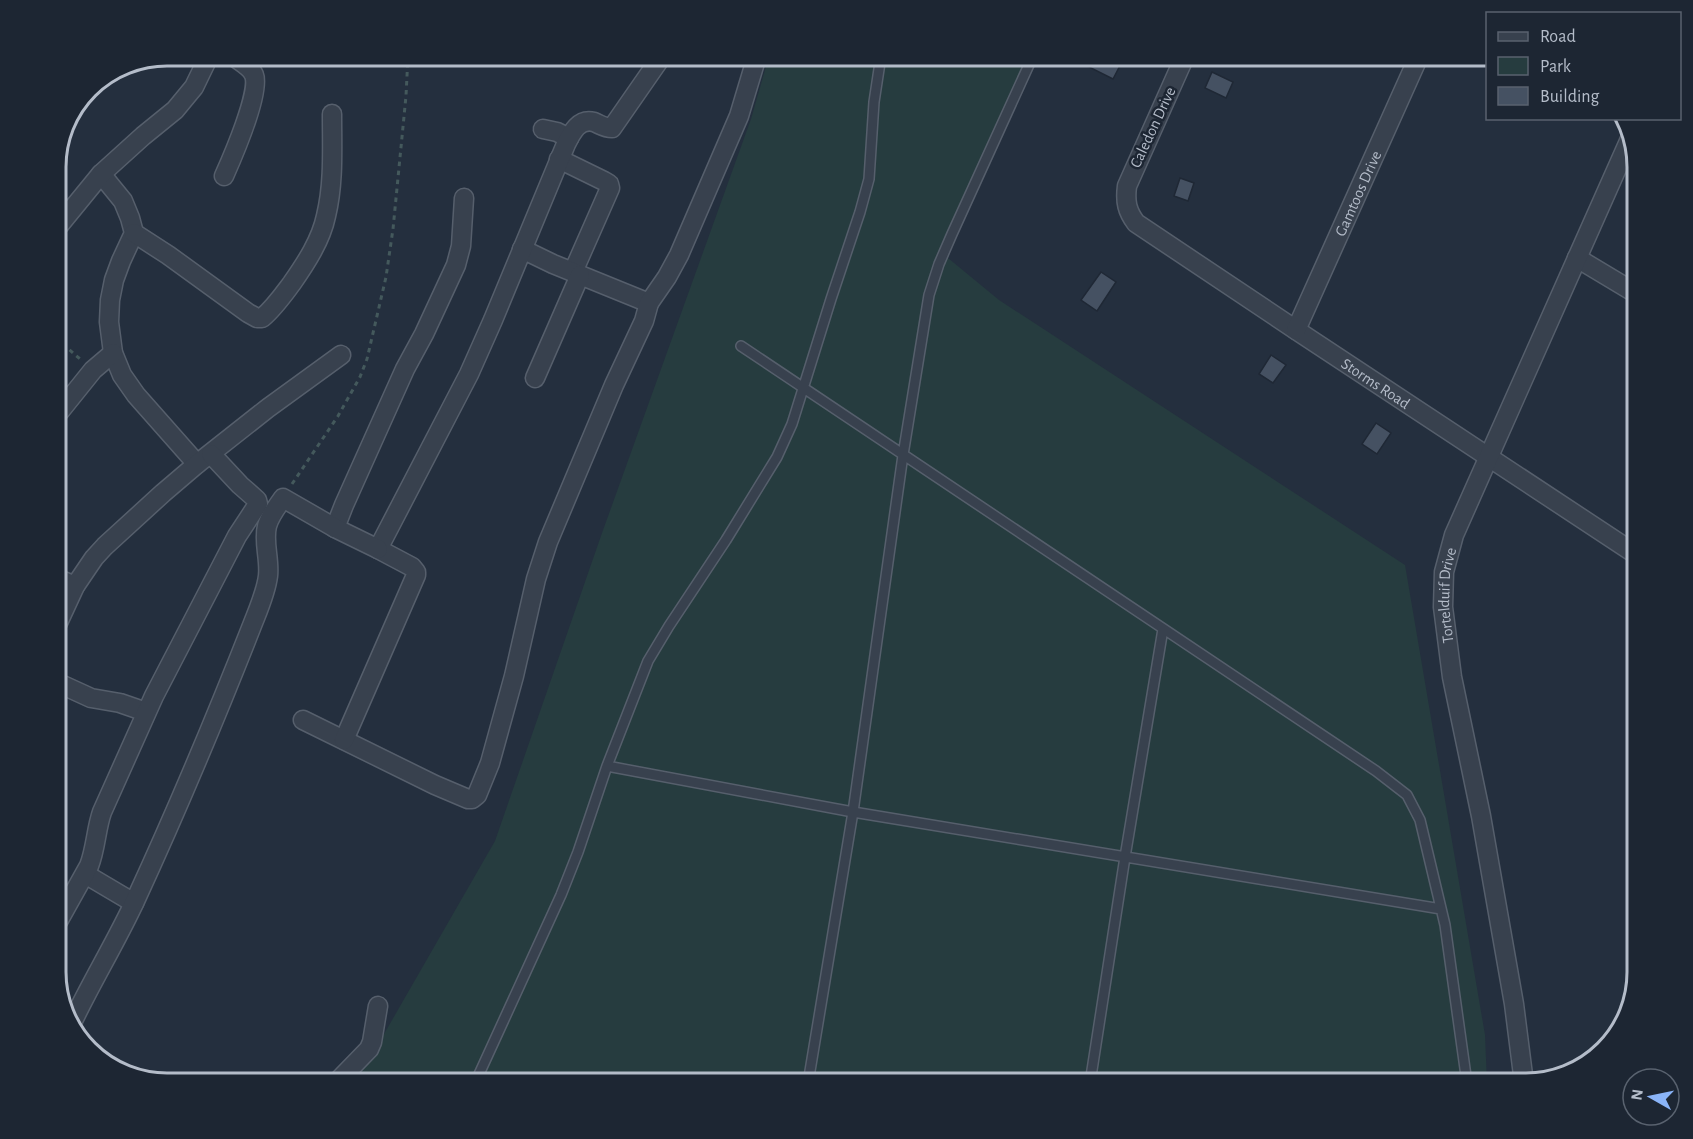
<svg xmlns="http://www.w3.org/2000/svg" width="1693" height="1139" font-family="'Alegreya Sans',sans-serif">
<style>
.green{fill:#263c3f}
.building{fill:#455162;stroke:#1f2835;stroke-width:1.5}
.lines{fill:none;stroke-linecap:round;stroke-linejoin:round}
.service-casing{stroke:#565f6c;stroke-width:12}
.minor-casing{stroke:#565f6c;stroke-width:21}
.path{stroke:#44595c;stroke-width:3;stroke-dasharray:4.5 4.5;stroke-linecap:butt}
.service{stroke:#38414e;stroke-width:9}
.minor{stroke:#38414e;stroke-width:18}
.labels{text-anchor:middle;stroke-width:5;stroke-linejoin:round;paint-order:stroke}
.street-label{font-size:16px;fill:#b4bcc9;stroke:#1d2633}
.rim{fill:none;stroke:#b4bcc9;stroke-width:3}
</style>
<rect width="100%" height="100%" fill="#242f3e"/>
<path class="green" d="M769,56H1033L960,224L948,258L999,300L1405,565L1485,1035L1487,1083H335L376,1048L495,841L602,533L751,119Z"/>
<path class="building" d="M1067,56H1125L1113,79Z
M1212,72L1233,82L1226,98L1205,88Z
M1180,178L1194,183L1188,201L1174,196Z
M1101,272L1116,282L1097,311L1081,300Z
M1271,355L1286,365L1273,383L1259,374Z
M1376,423L1391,433L1377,454L1362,444Z"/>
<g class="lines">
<defs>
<path id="service" d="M741,346L1376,771L1407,795L1420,820L1445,925L1467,1083
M607,766L853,812L1441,909
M475,1083L561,895L578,852L607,766L648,661L669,626L726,540L777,457L792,424L831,299L860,212L869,179L874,102L881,56
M808,1083L853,812L903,455L929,295L939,264L952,234L1033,56
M1090,1083L1125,857L1163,629"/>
<g id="minor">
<path id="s1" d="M1185,56L1127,186C1125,202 1127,211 1136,223L1296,330L1637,555"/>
<path d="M543,129L557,132L569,138"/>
<path d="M559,159L604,181L609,184L610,188L573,272"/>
<path d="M101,174L123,201L130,218L134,233L121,261L114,280L110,300L109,322L113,353L122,375L136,395L197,464"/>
<path d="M224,176C232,158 261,92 254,75C251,67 239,61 233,56"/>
<path d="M56,229L101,174L143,136L175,110L194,87L209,56"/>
<path d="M134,233L168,255L248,313L257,318H262C274,308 283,295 292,283C306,263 321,240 326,216C334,183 332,148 332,114"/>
<path d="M522,249L553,264L649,303"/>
<path d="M1577,258L1637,294"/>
<path id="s2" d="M1296,330L1419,56"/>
<path d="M535,378L580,275"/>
<path d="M56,416L93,370L113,353"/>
<path d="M335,528L344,505L405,369L424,334L456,265L461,246L464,198"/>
<path d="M56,578L75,586"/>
<path d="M56,627L75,586L94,558L105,546L163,493L197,464L268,408L341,355"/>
<path d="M56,682L91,698L120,703L146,712"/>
<path d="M303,720L435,785L468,799H472L477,795L490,763L514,676L536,579L548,542L614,385L644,321L649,303L667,277L679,255L739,116L757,56"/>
<path d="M344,740L416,575V572L412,567L378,549L469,374L493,320L566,144C572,132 579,118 594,122C601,125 605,128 612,128L662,56"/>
<path d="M85,874L134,903"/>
<path d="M56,925L89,866C96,848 96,829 102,812L154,696L237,536L258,504L257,500L240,485L211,454"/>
<path d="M70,1027C90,984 115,944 135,901C177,810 216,717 253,623C259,608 266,592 268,576C270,559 263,542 267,526C270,515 277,507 283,498L335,528L378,549"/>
<path d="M336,1083L369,1049L372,1042L378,1006"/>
<path id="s3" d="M1524,1083L1514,1004L1481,816L1452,677L1443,607L1444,572L1454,535L1630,139"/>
</g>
</defs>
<use href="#service" class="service-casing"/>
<use href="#minor" class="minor-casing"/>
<path class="path" d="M56,338L80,359
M292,484L338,416L360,377L367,359L386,277L393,229L406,96L408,56"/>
<use href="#service" class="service"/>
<use href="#minor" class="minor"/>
</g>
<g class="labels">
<g class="street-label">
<text transform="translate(1152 127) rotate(-65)" y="6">Caledon Drive</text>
<text dy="6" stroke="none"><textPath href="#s2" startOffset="150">Gamtoos Drive</textPath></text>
<text dy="6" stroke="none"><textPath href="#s1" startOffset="470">Storms Road</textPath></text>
<text dy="6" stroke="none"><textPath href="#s3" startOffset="495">Tortelduif Drive</textPath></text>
</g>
</g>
<path d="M0 0H1693V1139H0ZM167 66H1526A101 101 0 0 1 1627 167V972A101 101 0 0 1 1526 1073H167A101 101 0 0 1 66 972V167A101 101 0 0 1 167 66Z" fill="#1d2633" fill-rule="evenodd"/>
<path class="rim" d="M167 66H1526A101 101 0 0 1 1627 167V972A101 101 0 0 1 1526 1073H167A101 101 0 0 1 66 972V167A101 101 0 0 1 167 66Z"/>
<rect x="1486" y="12" width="195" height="108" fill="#1d2633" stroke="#59626f" stroke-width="1.5"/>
<rect x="1498" y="32" width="30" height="9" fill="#38414e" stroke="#59626f" stroke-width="1.5"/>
<text x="1540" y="42" font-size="18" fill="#b4bcc9">Road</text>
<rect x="1498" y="57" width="30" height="18" fill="#263c3f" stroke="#59626f" stroke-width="1.5"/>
<text x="1540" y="72" font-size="18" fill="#b4bcc9">Park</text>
<rect x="1498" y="87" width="30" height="18" fill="#455162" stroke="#59626f" stroke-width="1.5"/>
<text x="1540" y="102" font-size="18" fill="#b4bcc9">Building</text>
<g transform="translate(1651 1097) rotate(279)"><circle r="28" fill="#1d2633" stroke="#59626f" stroke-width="1.5"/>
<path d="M0-4.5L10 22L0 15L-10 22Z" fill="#8ab4f8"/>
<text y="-9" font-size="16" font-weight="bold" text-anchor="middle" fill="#b4bcc9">N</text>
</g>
</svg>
